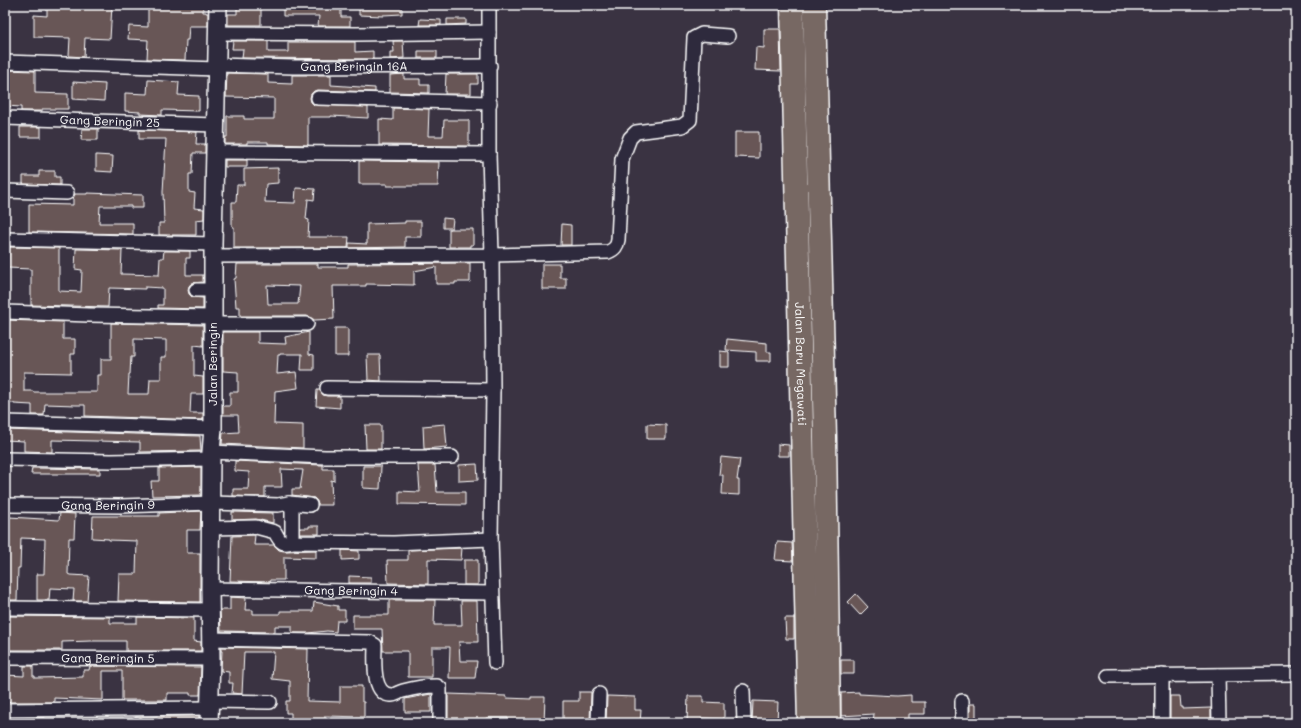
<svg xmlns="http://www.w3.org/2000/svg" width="1301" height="728" font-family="Mali,sans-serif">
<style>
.building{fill:#685656;stroke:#fff;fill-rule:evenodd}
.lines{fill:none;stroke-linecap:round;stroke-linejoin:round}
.minor-casing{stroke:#fff;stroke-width:16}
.tertiary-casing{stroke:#fff;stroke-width:20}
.trunk-casing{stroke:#fff;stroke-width:25}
.minor{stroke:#2f2a3d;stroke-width:13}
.tertiary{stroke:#2f2a3d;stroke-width:17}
.trunk{stroke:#776864;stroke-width:22}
.labels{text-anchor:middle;stroke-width:3.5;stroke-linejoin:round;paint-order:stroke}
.street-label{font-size:12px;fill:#fff;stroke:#2f2a3d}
</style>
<rect width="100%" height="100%" fill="#3a3342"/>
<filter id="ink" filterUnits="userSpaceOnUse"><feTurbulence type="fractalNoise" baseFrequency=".025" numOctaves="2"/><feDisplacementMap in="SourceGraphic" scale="8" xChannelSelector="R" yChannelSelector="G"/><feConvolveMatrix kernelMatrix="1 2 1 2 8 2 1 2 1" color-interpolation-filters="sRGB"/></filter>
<g filter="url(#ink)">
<path class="building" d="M47,5H112L110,39L85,38L84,57L69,56L70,38L34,37V15L47,16Z
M148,5H203V12H206V13H208V26H189L188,40H186L185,60L147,59L148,40L128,39L129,26L148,27Z
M237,5H261V25H228V14H237Z
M283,5H341V17H350V26H318L319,16H283Z
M359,5H402V14L383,15V16L359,15Z
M420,19L441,20V25H419Z
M447,19H466V24L447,25Z
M764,29H780L781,71L755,70L756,47L764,48Z
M233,41H268V52H288V42H355V52L373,51V59L242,58L243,49H232Z
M393,41H403L404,58L390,59V52H394Z
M418,51H437V58H418Z
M5,70L35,71V93L68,94V109H42V111H21V107L6,106Z
M227,73L268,74V83L292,84V75H331V85L375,88V92L318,90L314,91L311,94L310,98L311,102L314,105L368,107V118L331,116V117H308V145L268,144V142H247V144H225V137H227V116H244V119H274V98L226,97Z
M404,74V79H420V85H429V93L390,92V75Z
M446,74H478V84H471V94H445Z
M148,80L179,82L178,95L199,96V111L162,110V115L140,114V112L125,111V93L147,94Z
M73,82L105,84L104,101L73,99Z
M393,108L429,109L428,136H443L444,120H469V146L379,145V119L393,120Z
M20,127H41V137H20Z
M82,129H98V140H81Z
M139,130L197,132L196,144H205V153H193L192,174H189V192L195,193L194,208L204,209V219L196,220V235H159V223H164L163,192L166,139H139Z
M735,132H759V158L735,157Z
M96,155L113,156L112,172L96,171Z
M225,160H247V167H225Z
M359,161L439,162L438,186H387V184H359Z
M278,168V183L266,184L265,202L295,203L296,188L315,189L314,200L308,199L306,219L309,220L308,237H349L348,248H234V227L232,226V202H236L237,185H244V169Z
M39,171H55V177H60V185L23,184V176H39Z
M87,193L143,195V208H131V206H100L99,223H133V234L29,232V204L73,205V198L75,194H87Z
M443,218L453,219L452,228H443Z
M405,221H421V237H405V247L349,248V243L367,244V224L405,223Z
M562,224L571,225V245H561Z
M449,229H473V245H470V247H449Z
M9,247L59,248V291L81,292L82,270L75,269L76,249L122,250L121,274L159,275L160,258H163L164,251H190V258H186V275H203V282L192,283L189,286L188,290L189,294L192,297L203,298V309L158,308V305H163V288L145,287V289L109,288L108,307L31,305V269L8,268Z
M470,263V282H455V284H436V267L414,271V285L366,284V286H333L334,319L314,320L307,316H240V307H236L234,279L236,278L237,264H318V267H348V264ZM267,285L300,286L298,304H268Z
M542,264H560V278H566V289H542Z
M5,320L63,322V339H75V354H71V373L24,372V391H33V392H97V375H101V359H111V323L203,325V346L194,345V376L203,377V394H191L190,413H203V420L85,416V405H76L45,404L44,415H32V405L14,404V403H5V358H8V337H5ZM134,339L166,340V357H161V379H150L149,394H128L129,374H130L131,357H134Z
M335,328H348V356H335Z
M223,332H258V343L286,344L285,337L309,332V354L314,355V370H301L302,354H280V355H278L277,374L296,372L298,388L275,391L274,424L303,425V448L222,444L223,433L239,432L238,415H223V406H230V392H238V372L223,371Z
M727,339L767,343V352H771V361H756V352L726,350Z
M720,351L729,352V367H720Z
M367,355H380L381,381L368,380Z
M317,390H320L323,395L327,396H340V408L316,406Z
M445,424L447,447L424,449L423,426Z
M647,424L666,425V439H647Z
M365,425H381V449H366Z
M5,430L200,436L201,451L140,452V442L52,440V452L24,451V441L5,440Z
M778,444L789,445V456H778Z
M721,457L740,459L737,480H739V495L722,494L723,475H719Z
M235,461L321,465H323V469H334V481L331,480L332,505H318L317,501L314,498L292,495V489H300L303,470L281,469L282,487H265V497L233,496V489H248L249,472L235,471Z
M477,464L478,480L459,481V465Z
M418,465H435L437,492H465V505L399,504V491L420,492Z
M363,466H381L380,489L363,488Z
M201,467V495L152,496L151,481H159V468Z
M32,468L100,469V474H31Z
M201,511L200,530H187V553H200V602L118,601L119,574H136L137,541L109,540V539L92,538L93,516H159V513Z
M232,512L273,513V523L256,519L232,520Z
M60,513L75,514L74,538H69L68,574L70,575L89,576L87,601H73L74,589L50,588L49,600H37V574H44L45,539L21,538L20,568H18L17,600H5V541H9V517L59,520Z
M309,526H319V534H300V528H309Z
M255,535L254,545H274L279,550L284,551L316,550V558L284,557V580H270L269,582L230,581L232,536Z
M777,542L792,543L793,561L775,560Z
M462,548L461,560L428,559V584L388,583L387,560H408V550Z
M342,550L359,551V559L342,560Z
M464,560H478V585H464Z
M349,576L371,577V583H349Z
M856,594L868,607L860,615L848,602Z
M230,597L246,598L245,610H253V614H280V611H313L314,602L338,606V610H345V621H337L336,632L327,631L308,633H292V626H275V632L221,631L220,610H230Z
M389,600H435L434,625H462L461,601H477L478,642H459L460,661H477L475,678H449L450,647H432V677H408V651H383L382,629H353V615H389Z
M5,616L110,617V623H137V617L194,618V641L201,642V651H126V641H91L62,642V650H5Z
M785,618H794V639H786Z
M221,647L308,649L307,701L340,702V686H362V702H364V717L325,716V723H291V713H286V701H290V681L272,679L274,652H244L242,694L232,693L233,683H229V672L221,671L222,651H221Z
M841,660H854V674H841Z
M24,666H33V676H35V678L83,677V670H89L90,666L201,667L200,695H190V693H167V700H122V671H103V700L54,698V702H5V675L24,676Z
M579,692H591L590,722L563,723V701H579Z
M859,692V694L897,696L911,695V702H925V714H908V723H873L874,714L841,716V693Z
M431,694V712H405V699Z
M448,694L506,696V698L531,699V697H545L544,723H508V718H486V723H448Z
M607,696L635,697V710H641L640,723H606Z
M688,696H703V702L724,703V719L702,718V723H687Z
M1170,696H1180L1181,707H1183V709L1211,708V723H1197V721L1170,720Z
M753,701L778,702L777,722L752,723Z
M970,704H976V723H970Z
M199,716V723H135V717Z
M26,718H45V723H26Z"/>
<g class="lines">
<defs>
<g id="minor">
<path d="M489,5V154L492,255L493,390L491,539L495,663"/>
<path d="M218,33L356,34L489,32"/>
<path d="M5,62L217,69"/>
<path id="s1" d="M217,65L294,67L490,66"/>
<path d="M318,98L490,103"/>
<path id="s2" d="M5,118L215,125"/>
<path d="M215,152L489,154"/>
<path d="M5,191L67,193"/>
<path d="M5,239L213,244"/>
<path d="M213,256L492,255L608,252C615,249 617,246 618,240L622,159L630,138L636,132L682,126L690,120L694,38L702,34L728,36"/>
<path d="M196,290H213"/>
<path d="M5,312L89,315L213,317"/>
<path d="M213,324H307"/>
<path d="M327,388L493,390"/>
<path d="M5,422L213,428"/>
<path d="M211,452L325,457H452"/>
<path d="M5,459L111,461L211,459"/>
<path d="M289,503L310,505"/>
<path id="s3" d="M5,505L120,506L212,503L278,505L289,503L292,506V542L394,543L491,539"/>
<path d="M211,528L256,527L275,532C279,540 282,546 292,542"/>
<path id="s4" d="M210,589L492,593"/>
<path d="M5,608L210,610"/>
<path d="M211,639L370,642L375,645C375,658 371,696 392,695C395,695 399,692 403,691C414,688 426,686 437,686L440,688V723"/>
<path id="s5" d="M5,658L211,659"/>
<path d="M1162,675V723"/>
<path d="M1218,675L1219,723"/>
<path d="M1108,676L1296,674"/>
<path d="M743,691L744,723"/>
<path d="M210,701L270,702"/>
<path d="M5,710L210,708"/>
<path d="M598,723L599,694"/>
<path d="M962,723V701"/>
</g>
<path id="tertiary" d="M209,723L211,659L210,589L211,452L213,428V244L218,5"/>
<g id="trunk">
<path id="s6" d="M792,5L809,723"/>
<path d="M814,5L825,437L829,723"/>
</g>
</defs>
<use href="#minor" class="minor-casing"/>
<use href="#tertiary" class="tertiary-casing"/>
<use href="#trunk" class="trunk-casing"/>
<use href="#minor" class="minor"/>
<use href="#tertiary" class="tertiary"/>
<use href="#trunk" class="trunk"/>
</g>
</g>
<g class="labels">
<g class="street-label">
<text dy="4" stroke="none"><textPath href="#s1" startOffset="137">Gang Beringin 16A</textPath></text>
<text dy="4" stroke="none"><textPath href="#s2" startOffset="105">Gang Beringin 25</textPath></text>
<text transform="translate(213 364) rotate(-90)" y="4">Jalan Beringin</text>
<text dy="4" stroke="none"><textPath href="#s6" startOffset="359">Jalan Baru Megawati</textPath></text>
<text dy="4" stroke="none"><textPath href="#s3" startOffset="103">Gang Beringin 9</textPath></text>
<text dy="4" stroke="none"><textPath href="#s4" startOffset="141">Gang Beringin 4</textPath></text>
<text dy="4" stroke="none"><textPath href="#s5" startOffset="103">Gang Beringin 5</textPath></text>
</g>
</g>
<rect width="1301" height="728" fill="none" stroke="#2f2a3d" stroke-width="20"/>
<rect x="10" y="10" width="1281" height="708" fill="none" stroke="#fff" stroke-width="1.5" filter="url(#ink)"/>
</svg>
